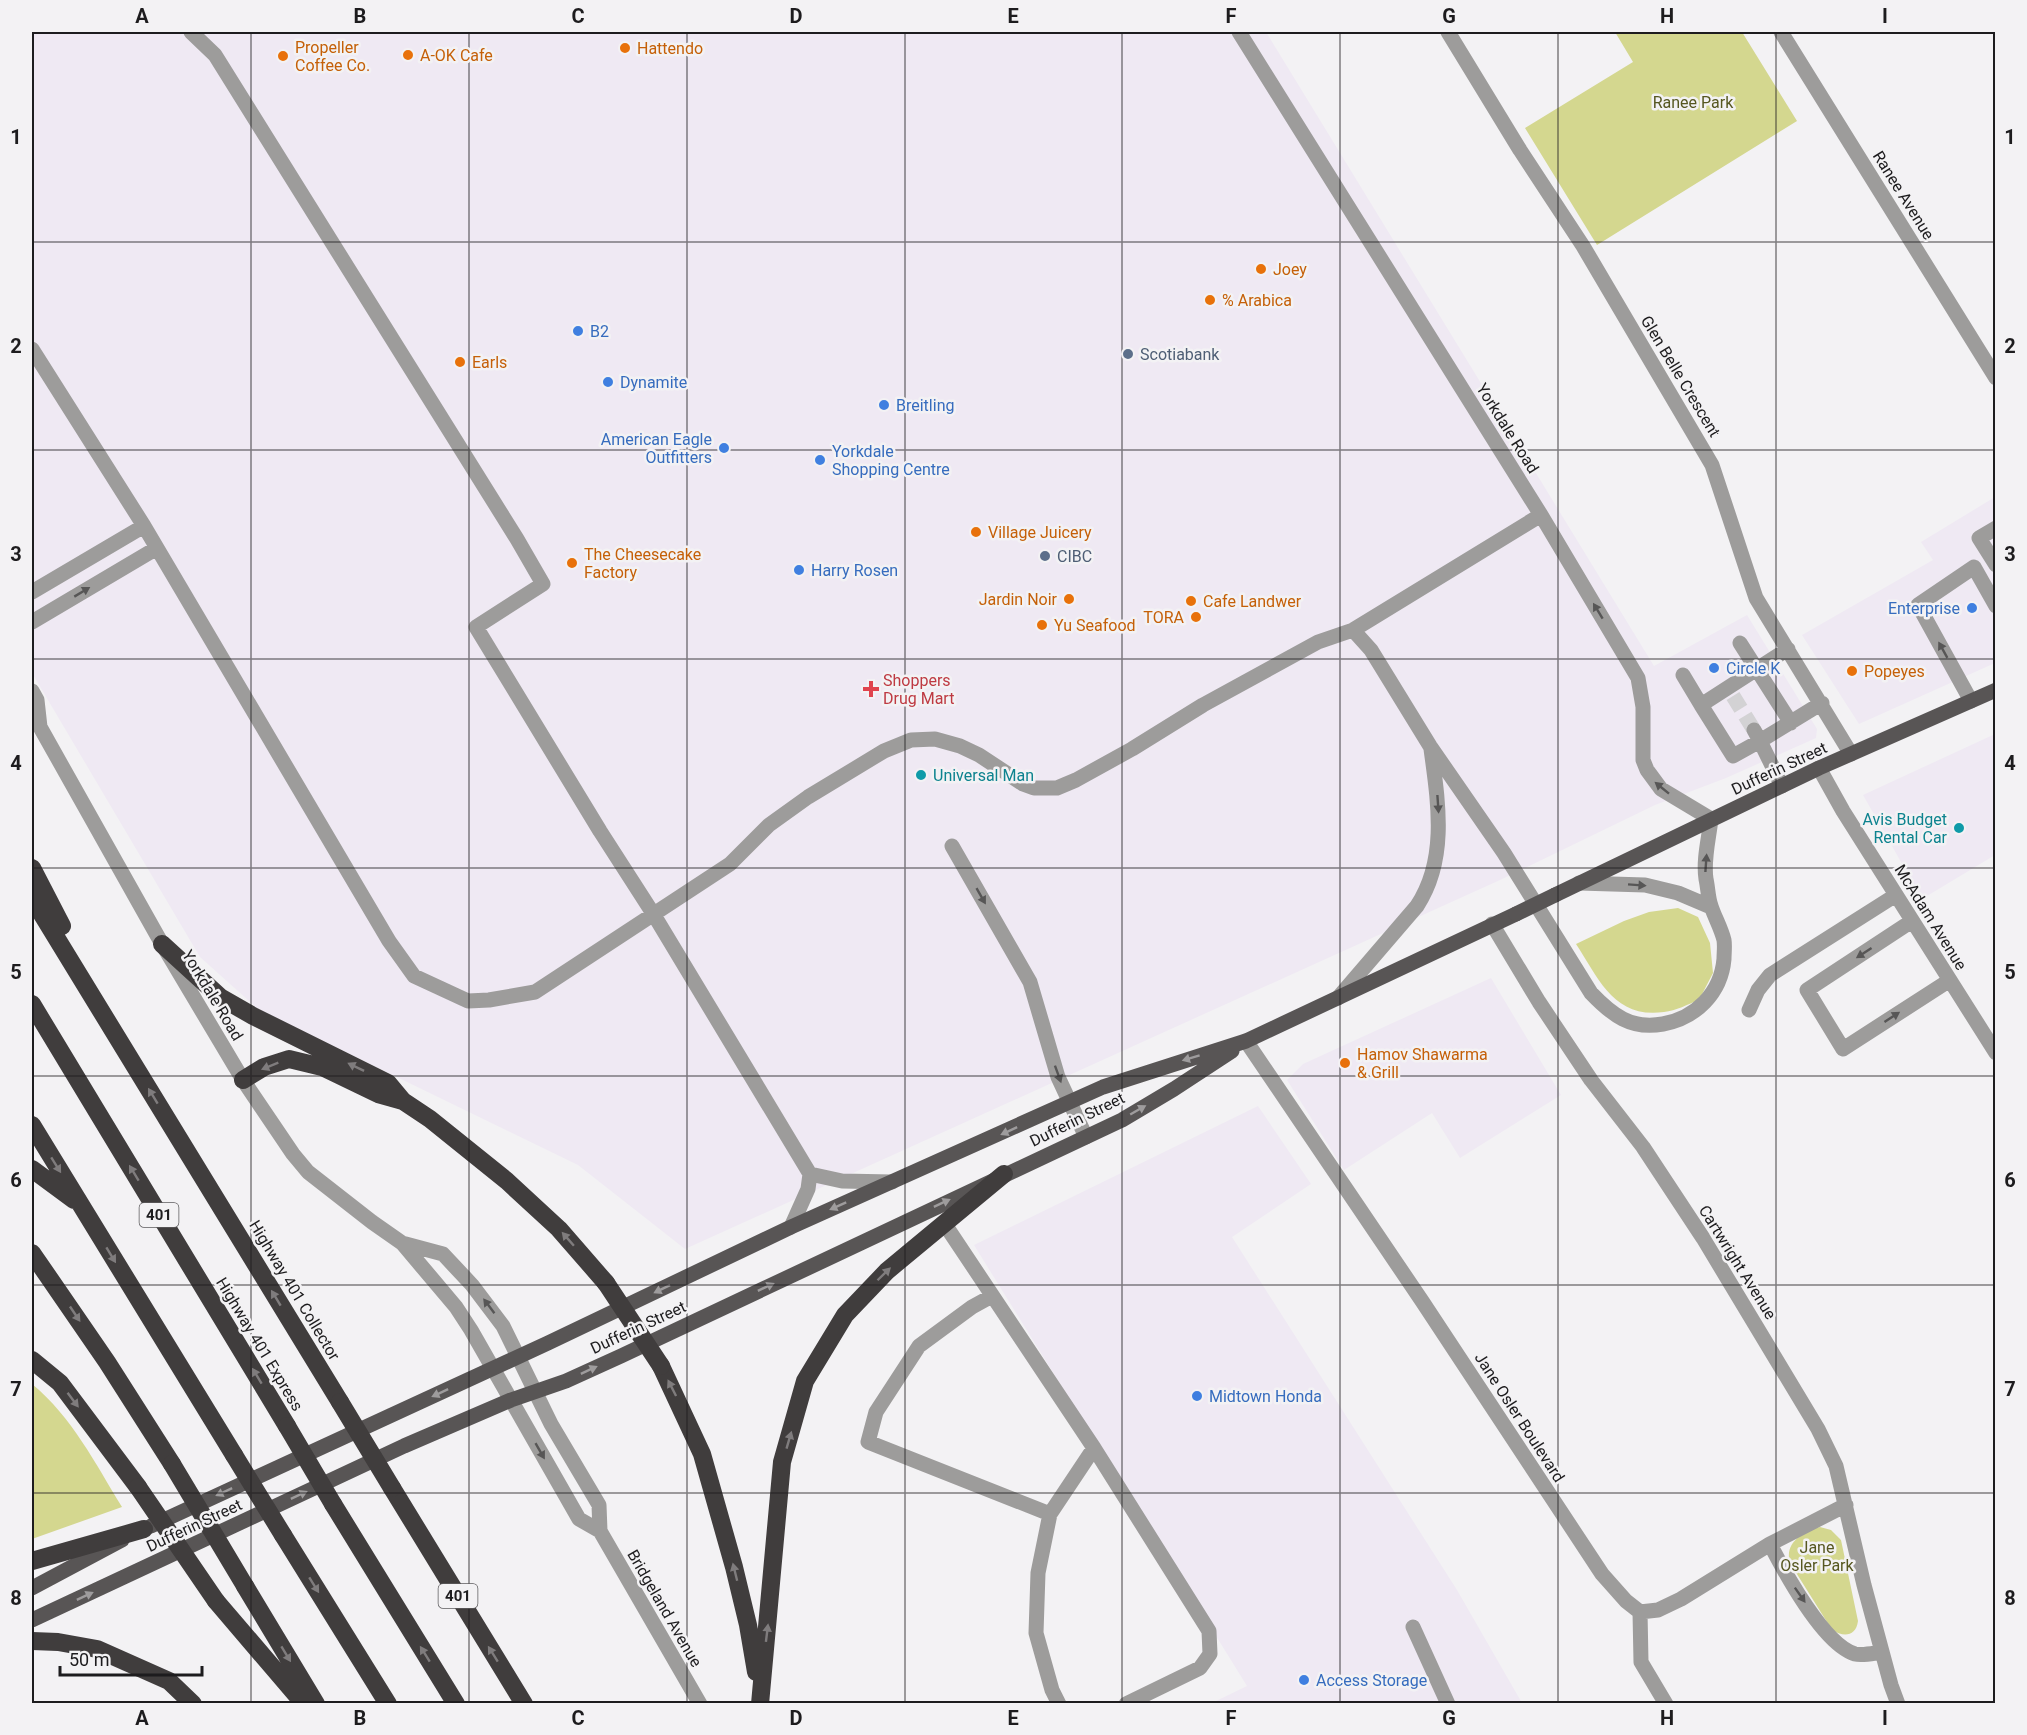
<svg xmlns="http://www.w3.org/2000/svg" width="2027" height="1735" font-family="Roboto,sans-serif">
<style>
.built{fill:#efe9f3}
.green{fill:#d4d78f}
.lines{fill:none;stroke-linecap:round;stroke-linejoin:round}
.minor-tunnel{stroke:#d3d2d4;stroke-width:15;stroke-dasharray:15 8;stroke-linecap:butt}
.minor{stroke:#9d9c9b;stroke-width:15}
.major{stroke:#585555;stroke-width:15}
.highway{stroke:#403d3d;stroke-width:18}
.major-bridge{stroke:#585555;stroke-width:15}
.highway-bridge{stroke:#403d3d;stroke-width:18}
.oneway{fill:#575656}
.oneway2{fill:#9e9c9d}
.oneway3{fill:#7f7c7d}
.grid{fill:none;stroke:#1d1c1e;stroke-width:1.5;stroke-opacity:0.55}
.food-dot{fill:#e8710a;stroke:#f3f2f4;stroke-width:2}
.shop-dot{fill:#3f7fe0;stroke:#f3f2f4;stroke-width:2}
.service-dot{fill:#5c6f8a;stroke:#f3f2f4;stroke-width:2}
.health-dot{fill:#e0444e;stroke:#f3f2f4;stroke-width:2}
.culture-dot{fill:#0f9aa8;stroke:#f3f2f4;stroke-width:2}
.labels{text-anchor:middle;stroke-width:5;stroke-linejoin:round;paint-order:stroke}
.shield{fill:#f3f2f4;stroke:#5d5c5e;stroke-width:1.5}
.shield-label{font-size:15px;font-weight:bold;fill:#1d1c1e}
.food-label{font-size:16px;fill:#c56008;stroke:#f3f2f4;text-anchor:start}
.park-label{font-size:16px;fill:#565720;stroke:#f3f2f4}
.street-label{font-size:16px;fill:#1d1c1e;stroke:#f3f2f4}
.shop-label{font-size:16px;fill:#366cbe;stroke:#f3f2f4;text-anchor:start}
.service-label{font-size:16px;fill:#4e5e75;stroke:#f3f2f4;text-anchor:start}
.health-label{font-size:16px;fill:#be3a42;stroke:#f3f2f4;text-anchor:start}
.culture-label{font-size:16px;fill:#0d838f;stroke:#f3f2f4;text-anchor:start}
.neatline{fill:none;stroke:#1d1c1e;stroke-width:2}
.grid-label{font-size:20px;text-anchor:middle;font-weight:bold;fill:#1d1c1e}
</style>
<rect width="100%" height="100%" fill="#f3f2f4"/>
<path class="built" d="M32,32H1266L1654,666L1747,615L1817,729L1816,738L1726,778L1655,805L1500,880L685,1249L578,1165L259,1010L200,957L32,673Z
M1995,497V663L1859,724L1802,635L1933,560L1921,542Z
M1995,734V855L1922,899L1863,795Z
M1491,978L1561,1095L1460,1158L1432,1113L1344,1170L1287,1080L1303,1064Z
M1258,1106L1311,1184L1232,1237L1457,1590L1522,1703H1212L1247,1686L974,1245Z"/>
<path class="green" d="M1615,32H1742L1797,121L1597,245L1525,128L1633,62Z
M1678,908L1698,917L1710,943L1713,973L1699,1000C1688,1004 1676,1011 1664,1012C1614,1019 1599,979 1576,944L1624,921L1649,912Z
M32,1384C72,1417 95,1463 122,1507L32,1539Z
M1820,1527L1831,1530L1841,1540L1858,1621C1856,1637 1843,1637 1832,1630L1790,1563C1784,1543 1803,1531 1820,1527Z"/>
<g class="lines">
<path class="minor-tunnel" d="M1733,696L1754,730"/>
<path class="minor" d="M191,32L215,55L517,539L543,584L476,627L600,831L654,915L810,1174L808,1189L791,1227
M1239,32L1541,515L1638,678L1643,707V760L1647,770L1661,789L1711,819C1709,838 1703,860 1706,879C1708,888 1708,898 1711,906C1715,918 1721,928 1724,940C1725,946 1724,953 1724,959C1721,993 1696,1018 1663,1024C1631,1030 1612,1015 1591,993L1504,853L1430,746L1371,650L1353,630
M1448,32L1520,150L1583,246L1712,465L1756,598L1851,754
M1781,32L1996,378
M32,349L144,526L389,941L414,976L468,1001L489,1000L535,992L730,864L769,825L808,797L884,751L911,740L935,739L960,746L979,755L1023,784L1034,788H1057L1076,780L1132,749L1203,705L1318,642L1353,630L1541,515
M1996,528L1979,538L1996,565
M32,592L144,526
M32,622L157,548
M1740,643L1791,723
M1683,675L1701,705
M32,691L37,700L40,727L162,944L243,1080L293,1154L308,1172L372,1222L402,1243L456,1307L471,1330L579,1519L600,1531
M1971,701L1918,605L1974,567L1996,606
M1754,730L1760,741L1733,756L1701,705L1788,649
M1819,768L1843,811L1996,1053
M1782,786L1760,741L1822,703
M952,846L1030,982L1058,1077L1086,1137
M1579,883L1645,885L1678,893L1711,907
M1912,921L1807,990L1843,1049L1950,980
M1492,924L1539,1002L1591,1080L1643,1147L1703,1238L1818,1429L1836,1466L1864,1585L1891,1685L1898,1704
M1338,998L1417,906C1448,859 1438,801 1431,749
M1749,1010L1758,990L1770,975L1896,895
M1246,1041L1422,1301L1602,1574L1626,1601L1640,1612L1658,1610L1681,1599L1770,1544L1846,1505
M810,1174L842,1181L892,1182
M944,1223L1094,1448L1209,1631L1210,1654L1200,1668L1126,1704
M402,1243L443,1254L472,1285L503,1326L551,1424L599,1505L600,1531L700,1704
M992,1296L972,1307L919,1346L876,1412L868,1442L1050,1514
M1770,1544C1785,1573 1824,1645 1855,1654C1863,1656 1874,1653 1882,1652
M1640,1612L1641,1662L1666,1704
M1413,1627L1448,1704
M1059,1704L1052,1690L1036,1633L1038,1573L1050,1514L1094,1448"/>
<path class="major" d="M1555,895L1819,768L1996,690
M151,1526L548,1343L791,1227L1103,1087L1246,1041L1516,914
M32,1588L122,1540
M32,1620L404,1446L511,1400L566,1381L621,1356L1122,1120L1174,1089L1232,1051"/>
<path class="highway" d="M32,868L62,926
M32,898L340,1402
M162,944L220,997L253,1016L388,1083L403,1101
M32,1004L287,1426
M243,1080L264,1067L289,1059L322,1067L378,1094L403,1101L430,1119L507,1181L559,1229L606,1283
M32,1125L234,1455
M32,1169L74,1200
M32,1253L107,1362L172,1464
M32,1360L60,1383L138,1487
M661,1366L702,1454L734,1567L748,1625L756,1672
M392,1488L524,1704
M333,1504L456,1704
M283,1535L388,1704
M32,1561L144,1529
M245,1586L316,1704
M216,1601L304,1704
M32,1641L58,1642L97,1649L169,1681L193,1704
M760,1704L782,1462L805,1381L845,1315L887,1271L1004,1174"/>
<path class="major-bridge" d="M1516,914L1555,895"/>
<path class="highway-bridge" d="M606,1283L661,1366
M340,1402L392,1488
M287,1426L333,1504
M234,1455L283,1535
M172,1464L245,1586
M138,1487L216,1601"/>
</g>
<defs><path id="oneway-solid" d="M-6-.8H1V-3.2L6.5 0L1 3.2V.8H-6Z" transform="scale(1.5)"/></defs>
<g class="oneway">
<use href="#oneway-solid" transform="translate(82 592) rotate(-31)"/>
<use href="#oneway-solid" transform="translate(1598 611) rotate(-121)"/>
<use href="#oneway-solid" transform="translate(1943 650) rotate(-119)"/>
<use href="#oneway-solid" transform="translate(1662 788) rotate(-141)"/>
<use href="#oneway-solid" transform="translate(1438 804) rotate(86)"/>
<use href="#oneway-solid" transform="translate(1706 863) rotate(-86)"/>
<use href="#oneway-solid" transform="translate(1637 885) rotate(4)"/>
<use href="#oneway-solid" transform="translate(981 896) rotate(60)"/>
<use href="#oneway-solid" transform="translate(1864 953) rotate(147)"/>
<use href="#oneway-solid" transform="translate(1892 1017) rotate(-33)"/>
<use href="#oneway-solid" transform="translate(1058 1074) rotate(70)"/>
<use href="#oneway-solid" transform="translate(489 1306) rotate(-127)"/>
<use href="#oneway-solid" transform="translate(540 1451) rotate(60)"/>
<use href="#oneway-solid" transform="translate(1800 1595) rotate(55)"/>
</g>
<g class="oneway2">
<use href="#oneway-solid" transform="translate(1191 1058) rotate(163)"/>
<use href="#oneway-solid" transform="translate(1138 1110) rotate(-30)"/>
<use href="#oneway-solid" transform="translate(1009 1131) rotate(155)"/>
<use href="#oneway-solid" transform="translate(942 1203) rotate(-25)"/>
<use href="#oneway-solid" transform="translate(838 1206) rotate(156)"/>
<use href="#oneway-solid" transform="translate(766 1287) rotate(-25)"/>
<use href="#oneway-solid" transform="translate(662 1289) rotate(154)"/>
<use href="#oneway-solid" transform="translate(589 1370) rotate(-25)"/>
<use href="#oneway-solid" transform="translate(440 1393) rotate(155)"/>
<use href="#oneway-solid" transform="translate(224 1492) rotate(155)"/>
<use href="#oneway-solid" transform="translate(299 1495) rotate(-25)"/>
<use href="#oneway-solid" transform="translate(85 1596) rotate(-25)"/>
</g>
<g class="oneway3">
<use href="#oneway-solid" transform="translate(270 1066) rotate(158)"/>
<use href="#oneway-solid" transform="translate(356 1067) rotate(-154)"/>
<use href="#oneway-solid" transform="translate(153 1096) rotate(-121)"/>
<use href="#oneway-solid" transform="translate(56 1165) rotate(58)"/>
<use href="#oneway-solid" transform="translate(134 1173) rotate(-121)"/>
<use href="#oneway-solid" transform="translate(568 1239) rotate(-131)"/>
<use href="#oneway-solid" transform="translate(111 1255) rotate(59)"/>
<use href="#oneway-solid" transform="translate(884 1274) rotate(-44)"/>
<use href="#oneway-solid" transform="translate(276 1298) rotate(-121)"/>
<use href="#oneway-solid" transform="translate(75 1314) rotate(56)"/>
<use href="#oneway-solid" transform="translate(257 1376) rotate(-121)"/>
<use href="#oneway-solid" transform="translate(672 1388) rotate(-117)"/>
<use href="#oneway-solid" transform="translate(73 1400) rotate(53)"/>
<use href="#oneway-solid" transform="translate(789 1440) rotate(-74)"/>
<use href="#oneway-solid" transform="translate(735 1572) rotate(-104)"/>
<use href="#oneway-solid" transform="translate(314 1585) rotate(58)"/>
<use href="#oneway-solid" transform="translate(767 1633) rotate(-83)"/>
<use href="#oneway-solid" transform="translate(286 1654) rotate(59)"/>
<use href="#oneway-solid" transform="translate(425 1654) rotate(-122)"/>
<use href="#oneway-solid" transform="translate(493 1654) rotate(-122)"/>
</g>
<path class="grid" d="M251,32V1704M469,32V1704M687,32V1704M905,32V1704M1122,32V1704M1340,32V1704M1558,32V1704M1776,32V1704M32,242H1996M32,450H1996M32,659H1996M32,868H1996M32,1076H1996M32,1285H1996M32,1493H1996"/>
<g class="food-dot">
<circle cx="625" cy="48" r="6"/>
<circle cx="408" cy="55" r="6"/>
<circle cx="283" cy="56" r="6"/>
<circle cx="1261" cy="269" r="6"/>
<circle cx="1210" cy="300" r="6"/>
<circle cx="460" cy="362" r="6"/>
<circle cx="976" cy="532" r="6"/>
<circle cx="572" cy="563" r="6"/>
<circle cx="1069" cy="599" r="6"/>
<circle cx="1191" cy="601" r="6"/>
<circle cx="1196" cy="617" r="6"/>
<circle cx="1042" cy="625" r="6"/>
<circle cx="1852" cy="671" r="6"/>
<circle cx="1345" cy="1063" r="6"/>
</g>
<g class="shop-dot">
<circle cx="578" cy="331" r="6"/>
<circle cx="608" cy="382" r="6"/>
<circle cx="884" cy="405" r="6"/>
<circle cx="724" cy="448" r="6"/>
<circle cx="820" cy="460" r="6"/>
<circle cx="799" cy="570" r="6"/>
<circle cx="1972" cy="608" r="6"/>
<circle cx="1714" cy="668" r="6"/>
<circle cx="1197" cy="1396" r="6"/>
<circle cx="1304" cy="1680" r="6"/>
</g>
<g class="service-dot">
<circle cx="1128" cy="354" r="6"/>
<circle cx="1045" cy="556" r="6"/>
</g>
<path class="health-dot" d="M868 680h6v6h6v6h-6v6h-6v-6h-6v-6h6z"/>
<g class="culture-dot">
<circle cx="921" cy="775" r="6"/>
<circle cx="1959" cy="828" r="6"/>
</g>
<g class="labels">
<g class="shield">
<rect x="139.5" y="1203" width="39" height="24" rx="4.5"/>
<rect x="438.5" y="1584" width="39" height="24" rx="4.5"/>
</g>
<g class="shield-label">
<text x="159" y="1220">401</text>
<text x="458" y="1601">401</text>
</g>
<g class="food-label">
<text x="295" y="53">Propeller<tspan x="295" dy="18">Coffee Co.</tspan></text>
<text x="637" y="54">Hattendo</text>
<text x="420" y="61">A-OK Cafe</text>
<text x="1273" y="275">Joey</text>
<text x="1222" y="306">% Arabica</text>
<text x="472" y="368">Earls</text>
<text x="988" y="538">Village Juicery</text>
<text x="584" y="560">The Cheesecake<tspan x="584" dy="18">Factory</tspan></text>
<text x="1057" y="605" text-anchor="end">Jardin Noir</text>
<text x="1203" y="607">Cafe Landwer</text>
<text x="1184" y="623" text-anchor="end">TORA</text>
<text x="1054" y="631">Yu Seafood</text>
<text x="1864" y="677">Popeyes</text>
<text x="1357" y="1060">Hamov Shawarma<tspan x="1357" dy="18">&amp; Grill</tspan></text>
</g>
<g class="park-label">
<text x="1693" y="108">Ranee Park</text>
<text x="1817" y="1553">Jane<tspan x="1817" dy="18">Osler Park</tspan></text>
</g>
<g class="street-label">
<text transform="translate(1904 195) rotate(58)" y="6">Ranee Avenue</text>
<text transform="translate(1681 376) rotate(59)" y="6">Glen Belle Crescent</text>
<text transform="translate(1508 428) rotate(58)" y="6">Yorkdale Road</text>
<text transform="translate(1779 768) rotate(-25)" y="6">Dufferin Street</text>
<text transform="translate(1931 917) rotate(58)" y="6">McAdam Avenue</text>
<text transform="translate(213 995) rotate(59)" y="6">Yorkdale Road</text>
<text transform="translate(1077 1119) rotate(-26)" y="6">Dufferin Street</text>
<text transform="translate(1738 1262) rotate(58)" y="6">Cartwright Avenue</text>
<text transform="translate(295 1290) rotate(59)" y="6">Highway 401 Collector</text>
<text transform="translate(638 1327) rotate(-25)" y="6">Dufferin Street</text>
<text transform="translate(260 1344) rotate(59)" y="6">Highway 401 Express</text>
<text transform="translate(1520 1417) rotate(57)" y="6">Jane Osler Boulevard</text>
<text transform="translate(194 1525) rotate(-25)" y="6">Dufferin Street</text>
<text transform="translate(665 1608) rotate(60)" y="6">Bridgeland Avenue</text>
</g>
<g class="shop-label">
<text x="590" y="337">B2</text>
<text x="620" y="388">Dynamite</text>
<text x="896" y="411">Breitling</text>
<text x="712" y="445" text-anchor="end">American Eagle<tspan x="712" dy="18">Outfitters</tspan></text>
<text x="832" y="457">Yorkdale<tspan x="832" dy="18">Shopping Centre</tspan></text>
<text x="811" y="576">Harry Rosen</text>
<text x="1960" y="614" text-anchor="end">Enterprise</text>
<text x="1726" y="674">Circle K</text>
<text x="1209" y="1402">Midtown Honda</text>
<text x="1316" y="1686">Access Storage</text>
</g>
<g class="service-label">
<text x="1140" y="360">Scotiabank</text>
<text x="1057" y="562">CIBC</text>
</g>
<g class="health-label">
<text x="883" y="686">Shoppers<tspan x="883" dy="18">Drug Mart</tspan></text>
</g>
<g class="culture-label">
<text x="933" y="781">Universal Man</text>
<text x="1947" y="825" text-anchor="end">Avis Budget<tspan x="1947" dy="18">Rental Car</tspan></text>
</g>
</g>
<rect width="2027" height="1735" fill="none" stroke="#f3f2f4" stroke-width="66"/>
<path d="M60 1666v9h142v-9" fill="none" stroke="#1d1c1e" stroke-width="3"/>
<text x="69" y="1666" font-size="18" fill="#1d1c1e" stroke="#f3f2f4" stroke-width="4.5" paint-order="stroke">50 m</text>
<rect x="33" y="33" width="1961" height="1669" class="neatline"/>
<g class="grid-label">
<text x="142" y="23">A</text>
<text x="360" y="23">B</text>
<text x="578" y="23">C</text>
<text x="796" y="23">D</text>
<text x="1013" y="23">E</text>
<text x="1231" y="23">F</text>
<text x="1449" y="23">G</text>
<text x="1667" y="23">H</text>
<text x="1885" y="23">I</text>
<text x="16" y="144">1</text>
<text x="2010" y="144">1</text>
<text x="16" y="353">2</text>
<text x="2010" y="353">2</text>
<text x="16" y="561">3</text>
<text x="2010" y="561">3</text>
<text x="16" y="770">4</text>
<text x="2010" y="770">4</text>
<text x="16" y="979">5</text>
<text x="2010" y="979">5</text>
<text x="16" y="1187">6</text>
<text x="2010" y="1187">6</text>
<text x="16" y="1396">7</text>
<text x="2010" y="1396">7</text>
<text x="16" y="1605">8</text>
<text x="2010" y="1605">8</text>
<text x="142" y="1725">A</text>
<text x="360" y="1725">B</text>
<text x="578" y="1725">C</text>
<text x="796" y="1725">D</text>
<text x="1013" y="1725">E</text>
<text x="1231" y="1725">F</text>
<text x="1449" y="1725">G</text>
<text x="1667" y="1725">H</text>
<text x="1885" y="1725">I</text>
</g>
</svg>
